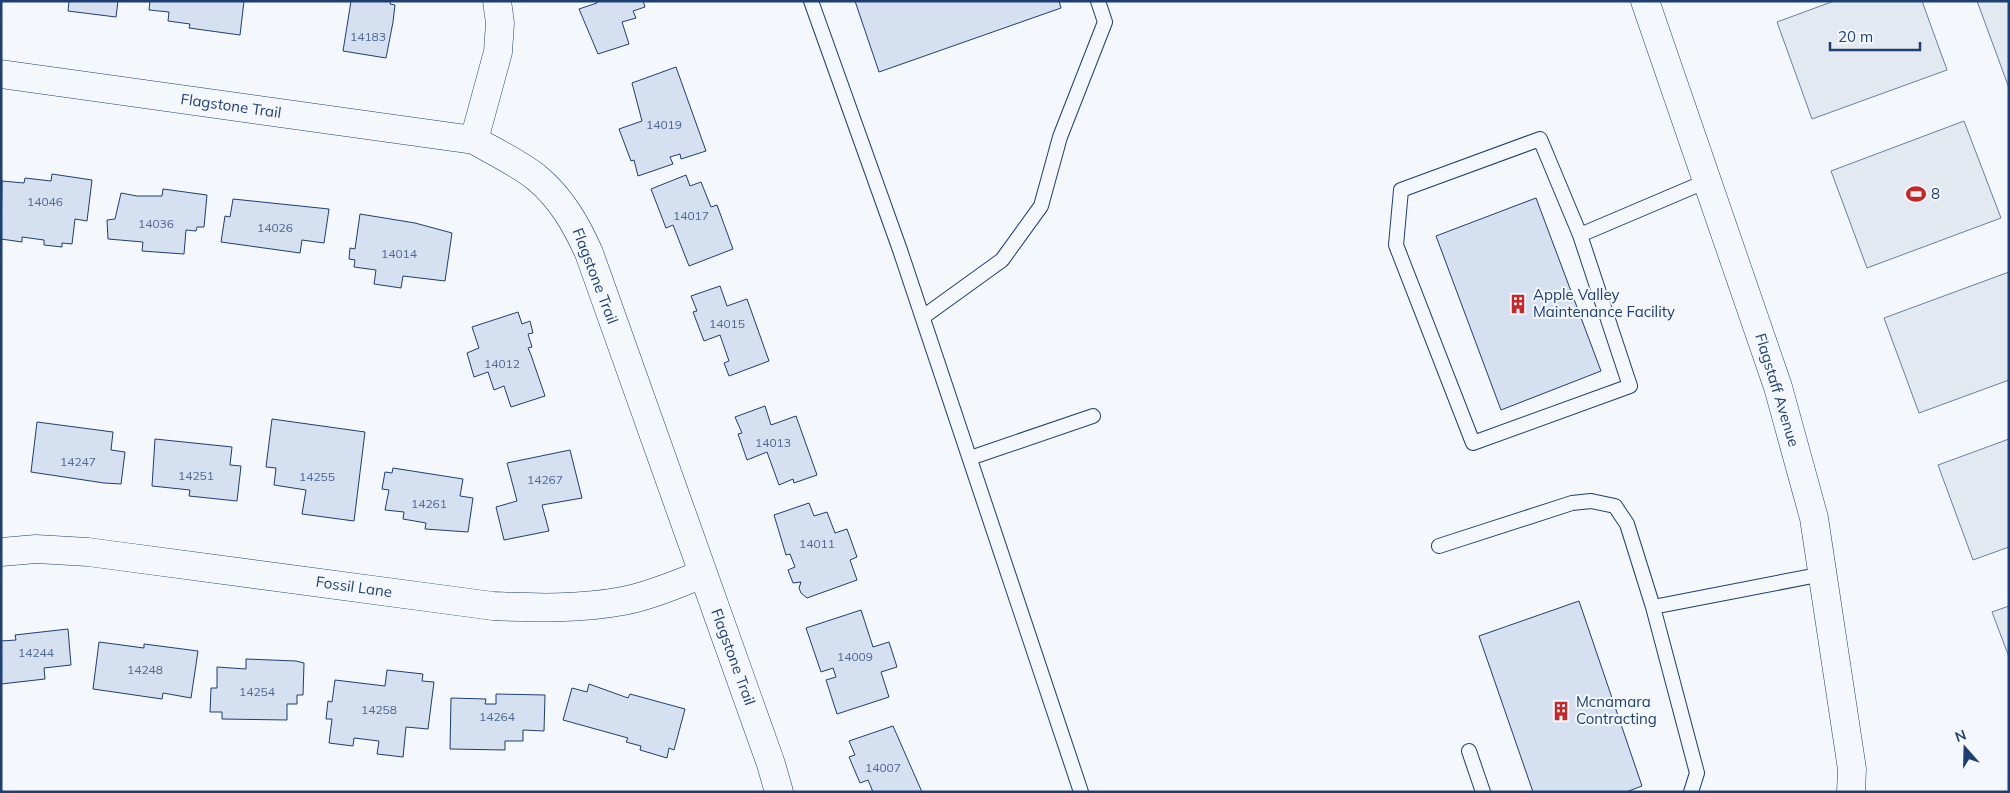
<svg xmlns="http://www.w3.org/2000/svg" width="2010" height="793" font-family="Mulish,sans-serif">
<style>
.green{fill:#e3e9f0;stroke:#687fa3}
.building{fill:#d5e0f0;stroke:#1d3f73}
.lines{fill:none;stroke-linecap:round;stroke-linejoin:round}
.service-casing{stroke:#1d3f73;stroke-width:16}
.minor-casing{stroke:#1d3f73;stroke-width:29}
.tertiary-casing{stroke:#1d3f73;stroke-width:29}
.service{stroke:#f4f7fb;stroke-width:14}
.minor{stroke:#f4f7fb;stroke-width:28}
.tertiary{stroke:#f4f7fb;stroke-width:28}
.labels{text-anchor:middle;stroke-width:4;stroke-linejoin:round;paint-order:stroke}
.number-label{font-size:12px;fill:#4b6792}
.street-label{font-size:15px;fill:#1d3f73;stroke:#f4f7fb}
.poi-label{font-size:15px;fill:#1d3f73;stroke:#f4f7fb;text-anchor:start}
</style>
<rect width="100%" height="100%" fill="#f4f7fb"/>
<path class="green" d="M1834,1H1922L1947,70L1812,119L1777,22Z
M1977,1H2009V88Z
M1964,121L2001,218L1867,268L1831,171Z
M2009,272V380L1919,413L1884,318Z
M2009,439V547L1973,560L1938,465Z
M2009,606V657L1992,612Z"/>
<path class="building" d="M69,1H118L116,17L68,11Z
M150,1H244L240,35L189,28L190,24L168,21L169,12L149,10Z
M351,1H391L390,4L395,5L393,22L386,58L343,51Z
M597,1H643L645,7L633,11L636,18L622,22L629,44L598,54L579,9L597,3Z
M855,1H1059L1061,8L879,72Z
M676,67L706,151L681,159L680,154L670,157L673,164L638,176L634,160L631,161L619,129L642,121L632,83Z
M52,174L92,180L87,221L75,219L72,244L62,243V247L44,245V240L22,237V242L1,239L2,181L24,183L25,178L51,181Z
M686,175L690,186L701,182L711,207L717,205L733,249L689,266L673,225L666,228L651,189Z
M163,189L207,195L204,227H197L196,231L186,230L184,254L142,251L143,242L108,239L107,220L115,219L121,193L137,196H162Z
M1536,198L1601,371L1501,410L1436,236Z
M233,199L329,209L324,243L302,240L300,253L221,242L225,216L230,217Z
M360,214L415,223L452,233L445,281L403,276L401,288L374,284L376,270L354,267L355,260L349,259L350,248L355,249Z
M720,286L727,306L747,299L769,361L729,376L724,363L729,361L720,335L704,341L693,312L697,311L691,296Z
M518,312L522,324L530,321L533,333L528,334L532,347L528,348L531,355L545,396L511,407L504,386L494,390L488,372L474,377L467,353L479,348L472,327Z
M765,406L771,425L796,416L817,475L794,483L793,479L779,485L767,452L747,460L738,434L742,433L735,417Z
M272,419L365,432L354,521L302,514L306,490L274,485L276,468L266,467Z
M37,422L113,432L111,450L125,452L121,484L104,483L31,472Z
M155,439L232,447L230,465L241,466L237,501L189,496L190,490L152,486Z
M570,450L582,498L542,505L549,531L504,540L496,507L517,501L507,463Z
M393,468L463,479L460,496L473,498L468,532L425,529L426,523L403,519L404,512L385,510L389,490L382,489L385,472L392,473Z
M809,503L814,516L827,512L835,533L847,529L857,557L850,560L857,580L807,598L801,593L799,588L801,582L793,583L788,570L795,567L790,554L786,555L774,515Z
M1579,601L1642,786L1626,792H1533L1479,636Z
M861,610L873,647L889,642L897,667L881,672L889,697L837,714L826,680L836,677L833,668L821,672L806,628Z
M68,629L71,665L44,668L45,679L1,684V641L16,640L15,635Z
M99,642L144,648V644L198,651L191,698L163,693L162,699L93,689Z
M246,659L296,661L304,663L303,695H297V704H287V720L222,719V712H210L211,688H217V667L246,669Z
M387,670L423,674L422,681L434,682L428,729L406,727L403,757L377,754L379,741L354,738L353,746L329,743L332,719H326L328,701L332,702L335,680L385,686Z
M589,684L628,698L630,694L685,709L674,750L669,748L667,758L640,750L641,746L626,742L628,738L563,720L572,688L587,692Z
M496,694L545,695L544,731L523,730V741H505V750L450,749L451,698L486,699L485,704H496Z
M893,726L922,792H873L868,780L860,783L849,757L855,755L849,741Z"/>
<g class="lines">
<defs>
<path id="service" d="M811,1L900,250L1081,792
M1580,235L1630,386L1473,443L1396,245L1401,190L1540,139L1580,235L1707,181
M923,317L1002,260L1041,206L1060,137L1105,22L1098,1
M970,458L1093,416
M1439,546L1572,503L1591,501L1615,506L1627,524L1653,607
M1469,751L1483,792
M1691,792L1697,773L1653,607L1823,574"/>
<path id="minor" d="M1,74L474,140C493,151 520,164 537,178C561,198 576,224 589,253L771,764L779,792
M474,140L498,52L500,23L497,1
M1,552L36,549L88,552L493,606C537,608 580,609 623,601C650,596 677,584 703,574"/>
<path id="tertiary" d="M1645,1L1778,387L1814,518L1852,769L1851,792"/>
</defs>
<use href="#service" class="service-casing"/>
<use href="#minor" class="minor-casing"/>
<use href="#tertiary" class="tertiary-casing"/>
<use href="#service" class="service"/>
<use href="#minor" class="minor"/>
<use href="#tertiary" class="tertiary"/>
</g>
<defs>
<symbol id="stadium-bare" viewBox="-9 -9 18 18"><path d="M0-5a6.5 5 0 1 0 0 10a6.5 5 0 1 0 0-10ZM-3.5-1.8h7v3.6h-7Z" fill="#c62828" stroke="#f4f7fb" stroke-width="2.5" paint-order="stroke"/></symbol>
<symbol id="building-bare" viewBox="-9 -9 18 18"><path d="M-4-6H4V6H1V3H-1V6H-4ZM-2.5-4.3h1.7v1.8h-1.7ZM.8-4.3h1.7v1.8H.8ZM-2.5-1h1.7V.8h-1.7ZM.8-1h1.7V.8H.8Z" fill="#c62828" stroke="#f4f7fb" stroke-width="2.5" paint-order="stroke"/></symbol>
</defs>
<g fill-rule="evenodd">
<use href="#stadium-bare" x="1902" y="180" width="28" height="28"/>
<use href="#building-bare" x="1504" y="290" width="28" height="28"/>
<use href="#building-bare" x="1547" y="697" width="28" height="28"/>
</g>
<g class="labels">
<g class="number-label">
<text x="368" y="41">14183</text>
<text x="664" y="129">14019</text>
<text x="45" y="206">14046</text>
<text x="691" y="220">14017</text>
<text x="156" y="228">14036</text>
<text x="275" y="232">14026</text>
<text x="399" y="258">14014</text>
<text x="727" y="328">14015</text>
<text x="502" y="368">14012</text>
<text x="773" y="447">14013</text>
<text x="78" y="466">14247</text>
<text x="196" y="480">14251</text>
<text x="317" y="481">14255</text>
<text x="545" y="484">14267</text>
<text x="429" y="508">14261</text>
<text x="817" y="548">14011</text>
<text x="36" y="657">14244</text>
<text x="855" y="661">14009</text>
<text x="145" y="674">14248</text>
<text x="257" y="696">14254</text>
<text x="379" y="714">14258</text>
<text x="497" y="721">14264</text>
<text x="883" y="772">14007</text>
</g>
<g class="street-label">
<text transform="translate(231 106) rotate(8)" y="5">Flagstone Trail</text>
<text transform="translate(595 276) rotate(69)" y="5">Flagstone Trail</text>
<text transform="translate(1777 390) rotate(73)" y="5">Flagstaff Avenue</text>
<text transform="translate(354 587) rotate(8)" y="5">Fossil Lane</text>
<text transform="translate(733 657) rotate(70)" y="5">Flagstone Trail</text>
</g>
<g class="poi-label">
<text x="1931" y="199">8</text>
<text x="1533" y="300">Apple Valley<tspan x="1533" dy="17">Maintenance Facility</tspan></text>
<text x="1576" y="707">Mcnamara<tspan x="1576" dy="17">Contracting</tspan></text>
</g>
</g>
<rect width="2010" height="793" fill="none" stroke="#1d3f73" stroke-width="5"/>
<g transform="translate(1965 748) rotate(340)" stroke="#f4f7fb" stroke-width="4" paint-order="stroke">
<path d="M0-4L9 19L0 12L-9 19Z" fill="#1d3f73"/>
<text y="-8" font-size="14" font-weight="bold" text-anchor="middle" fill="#1d3f73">N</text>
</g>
<path d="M1830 42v8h90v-8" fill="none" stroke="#1d3f73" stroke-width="2.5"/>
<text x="1838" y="42" font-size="15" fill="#1d3f73" stroke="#f4f7fb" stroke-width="4" paint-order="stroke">20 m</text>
</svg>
